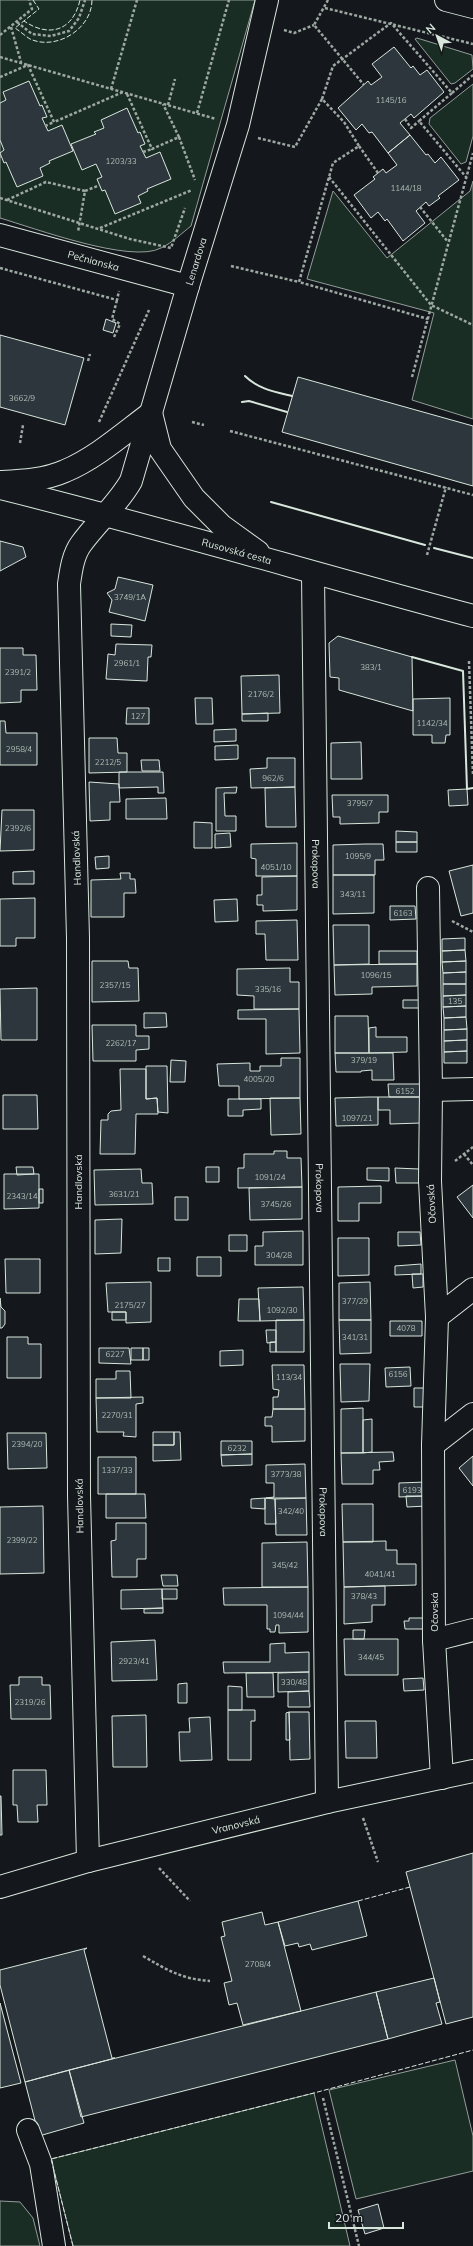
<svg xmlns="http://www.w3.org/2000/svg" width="473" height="2246" font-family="Mulish,sans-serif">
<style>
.green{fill:#1a2d24;stroke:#939e99}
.building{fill:#2c363c;stroke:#d8e6dc}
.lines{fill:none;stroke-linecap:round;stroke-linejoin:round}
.minor-casing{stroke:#d8e6dc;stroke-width:24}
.path{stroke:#9da8a2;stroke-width:2.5;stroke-dasharray:3 2;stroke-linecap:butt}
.minor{stroke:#14181c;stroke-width:22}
.fence{stroke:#d8e6dc;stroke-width:1;stroke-dasharray:5 2;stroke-linecap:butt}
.wall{stroke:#d8e6dc;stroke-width:2}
.labels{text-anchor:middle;stroke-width:3;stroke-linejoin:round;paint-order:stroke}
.number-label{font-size:8px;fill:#adbab4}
.street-label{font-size:10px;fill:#d8e6dc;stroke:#14181c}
</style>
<rect width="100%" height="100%" fill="#14181c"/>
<path class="green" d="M0,0H255L191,226C182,233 172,243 161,248C131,264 34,228 0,218Z
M417,38L472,55L473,69L455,83L451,84L415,39Z
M473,84V136L466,162L461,164L429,124L430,118Z
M473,181V419L412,400L434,313L307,279L333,191L387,258L470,191Z
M455,2060L473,2136V2171L356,2199L329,2090Z
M314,2093L350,2246H73L51,2159Z
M0,2201L20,2202L33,2218L40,2246H0Z"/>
<path class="building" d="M394,47L411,68L413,66L420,75L427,70L444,92L414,118L411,114L400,123L410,135L388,153L372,132L369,133L362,124L356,130L338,108L368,81L371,85L382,77L372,64Z
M29,81L40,106L42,105L47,117L42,118L48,131L62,125L73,151L49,161L50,163L40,168L43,176L17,187L6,162L4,163L0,153L4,150L0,140V103L6,100L3,92Z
M127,108L138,133L140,132L145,144L140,146L146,158L160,152L171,179L147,189L148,191L138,196L141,203L115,214L105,190L102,191L97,179L102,177L96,164L82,170L71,144L96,134L94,132L104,128L101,120Z
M410,135L426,155L428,154L435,163L441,157L459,180L438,196L440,198L429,206L426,202L416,211L425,223L403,241L387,219L385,221L378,212L371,218L354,195L375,179L373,177L383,169L386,173L397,165L388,153Z
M106,319L116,323L113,333L103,330Z
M0,335L84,358L65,425L0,407Z
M298,377L473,426V486L282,432Z
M0,541L23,547L26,557L0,571Z
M118,577L153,585L145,621L109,612L112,600L107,593L115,589Z
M111,624L132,625L131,637L111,636Z
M338,636L412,657L413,711L339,690V678L330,677L329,643Z
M116,644L152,645L151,657H148L147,681L106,679L108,654L115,655Z
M0,648H23V655H36L37,690H21V702L0,703Z
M279,675L280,713L242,714L241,676Z
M195,698H212L213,724H196Z
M450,698V735H446L445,743H432V735H413V699Z
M127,708H149V724H126Z
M268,713V721H242V714Z
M0,721H5L6,733H37V765H0Z
M236,729V741L214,742V730Z
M89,738H117L118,753H127V772L89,773Z
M361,742L362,779H331V743Z
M238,745V759L215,760V746Z
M267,758H295V787L251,788L250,769L267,768Z
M141,760H159L160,771H142Z
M119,772H163L164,793H158V787L119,788Z
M89,782L119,784L120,802H110V820L90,821Z
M237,787L236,793H224L225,816H236V831H216V788Z
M295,787L296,827H266L265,788Z
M467,789L468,805L449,806L448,790Z
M332,795H388V812H379V823L340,824V817H333Z
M166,798L167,819H126V799Z
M2,810H34V850L0,851Z
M194,822L212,823V848H194Z
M396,831L417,832V842H396Z
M230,833L231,847L215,848V834Z
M396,842H417V852H396Z
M297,843V876H256V859L251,858V844Z
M365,844H383L384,860H375V875H333V845Z
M109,856V868L96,869L95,857Z
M473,865V913L461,916L449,871Z
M34,871V884H13V872Z
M120,873H130V879H135L136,893H124V917H91V880L121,879Z
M333,875H374V913L333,914Z
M297,876V910L263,911V905H257V895H262V877Z
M35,898V938H16V946H0V899Z
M237,899L238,921L215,922L214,900Z
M390,906H415L416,919L390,920Z
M297,920L298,960H266L265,934H256V921Z
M333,925H369V964L334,965Z
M465,938V950L442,951V939Z
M465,950L466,961L442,962V951Z
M379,951H417V964H379Z
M92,961H128L129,968H138L139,1001L92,1002Z
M466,961V972L443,973L442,962Z
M417,964V986L372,987V994L335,995L334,965Z
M290,968V982H299V1009H254V996L237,995V969Z
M466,972V984H443V973Z
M443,984H466V995L443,996Z
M37,988V1040H1L0,989Z
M466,995V1006L443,1007V996Z
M403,1000H419V1008H403Z
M466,1006V1017L444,1018L443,1007Z
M299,1009L300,1053L266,1054V1019H238V1010Z
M144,1013H166L167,1027L144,1028Z
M335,1016H368L369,1053H335Z
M466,1017L467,1029L444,1030V1018Z
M92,1025H136V1036H149V1049L136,1050V1061H93Z
M376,1027V1037H407V1052L369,1053V1028Z
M467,1029V1040L444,1041V1030Z
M467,1040V1051L444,1052V1041Z
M467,1051V1063H444V1052Z
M335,1053H393L394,1080H372V1070L361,1071V1072H336Z
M281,1058H300V1098L239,1099V1086H219L217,1064L250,1063V1071H260V1066H281Z
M171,1060L186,1061L185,1082H170Z
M146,1066H167L168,1113L158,1112L157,1098L146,1099Z
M120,1069H146V1099L157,1098L158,1114H136L135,1154H100L101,1120H108V1114L111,1111L121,1110Z
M388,1084H421V1097H389Z
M3,1095H37L38,1129H3Z
M369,1097H378V1125L336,1126L335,1098Z
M378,1097H421V1123L390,1124V1110H378Z
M270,1098H300L301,1134L271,1135Z
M228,1099H261V1109L243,1110V1116H228Z
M274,1151H287V1158H301L302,1187L238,1188V1168H244V1154H274Z
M16,1167H33L34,1174L17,1175Z
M206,1167H219V1182H206Z
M367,1168H389V1181L367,1180Z
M395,1168L419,1169L420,1183H396Z
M141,1169L142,1183H152L153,1204L95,1205L94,1170Z
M4,1174H39V1208L4,1209Z
M473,1185V1218L457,1197Z
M381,1186V1203H359V1221H338V1187Z
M302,1187V1219L250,1220L249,1188Z
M39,1189H43V1203H39Z
M175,1197H188V1220H175Z
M122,1219L121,1253L95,1254V1220Z
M303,1231V1265H255V1246H263V1232Z
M398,1232H420L421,1245L398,1246Z
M229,1235H247V1251H229Z
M338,1238H369V1275L338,1276Z
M197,1257H221V1276H197Z
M158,1258H170V1271H158Z
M5,1259H40V1293H6Z
M421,1264V1274L395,1275V1266Z
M412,1274H423V1287L413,1288Z
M151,1282V1322L126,1323V1312H108L106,1283Z
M370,1282L371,1320H339V1283Z
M303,1287L304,1320L260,1321L258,1288Z
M0,1298L1,1307L5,1311V1324L2,1328H0Z
M239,1299H259L260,1321H238Z
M112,1312H126V1320H112Z
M276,1320H304V1352H276Z
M339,1320H371V1353L340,1354Z
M390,1321H422V1336H390Z
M266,1330H276V1342L267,1343Z
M7,1337H28V1344H41V1378H7Z
M270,1342H276V1352H270Z
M99,1348H129L131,1364L99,1363Z
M131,1348H143V1360H131Z
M143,1348H149V1360H143Z
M243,1350V1365L220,1366V1351Z
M340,1364H370L369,1401L341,1402Z
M272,1365H304L305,1409H273V1397H278L279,1390L273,1389Z
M410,1367L411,1386L386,1387L385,1368Z
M116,1371H130L131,1398H96V1379H116Z
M414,1388H425V1407H414Z
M143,1397V1403L136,1404V1437L123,1436L124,1432H97L96,1398Z
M363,1408V1453H341V1409Z
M273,1409H305V1441L272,1442V1426H265V1417H272Z
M372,1419V1452L363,1453V1420Z
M153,1432H174V1445H153Z
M174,1432H180L181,1460L153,1461V1445H174Z
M7,1433H46L47,1468L8,1469Z
M221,1441H252V1454L221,1455Z
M393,1452L394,1461L379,1462L380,1470H373V1484H342L341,1453Z
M252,1454V1465L222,1466L221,1455Z
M473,1456V1486L459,1468Z
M98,1457H136V1494H98Z
M305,1464L306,1498H266L274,1497V1483H266V1465Z
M426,1482V1496L399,1497V1483Z
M106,1494H145L146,1518H106Z
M406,1496H426L427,1506L407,1507Z
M265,1498L275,1499L276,1524H265Z
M265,1498V1509L251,1508V1499Z
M306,1498L307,1535H276L275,1499Z
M342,1504H373V1542H343Z
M43,1506L44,1573L0,1574V1507Z
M116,1523H146V1559H137V1577H112L111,1541L116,1540Z
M386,1541V1550H397V1564H416V1585L344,1587L343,1542Z
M307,1542L308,1587H262V1543Z
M161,1575H177L178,1586H163Z
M385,1586V1605H372V1622L344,1624V1587Z
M308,1587V1632L279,1633V1625H276L275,1632H270V1629H267V1605H224L223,1588Z
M162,1589H177V1599H162Z
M162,1589L163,1608L121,1609V1590Z
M163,1608V1613H144V1609Z
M409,1618H427V1629H405L404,1621H409Z
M353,1630H365L364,1639H353Z
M344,1639H398V1675H345Z
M155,1640L157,1680L112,1681L111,1642Z
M285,1643V1653L309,1652V1672L224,1673L223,1662H270V1644Z
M309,1672V1691L278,1692V1673Z
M246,1673H273L274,1697H247Z
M19,1677H42V1685H50L51,1719H11L10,1685H19Z
M423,1678L424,1690L404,1691L403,1679Z
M187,1683V1703H178V1684Z
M228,1686L242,1687V1710H228Z
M309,1691L310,1707H288V1692Z
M228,1710H255V1721H251V1760H228Z
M289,1712H309L310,1759L290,1760Z
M289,1712L290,1740H286V1713Z
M146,1715L147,1767H113L112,1716Z
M210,1717L212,1760L180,1761L179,1732H190L189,1718Z
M345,1721H376L377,1758H346Z
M13,1770H46L47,1805H37L38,1822H18L17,1805H13Z
M0,1796H1L2,1835H0Z
M473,1853V2017L446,2024L406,1872Z
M358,1901L367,1936L312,1950L310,1944L299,1947L298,1943L285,1946L278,1922Z
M262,1912L265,1925L278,1922L301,2011L243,2025L237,2003L229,2005L224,1983L232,1981L221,1937L225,1936L222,1922Z
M87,1948L84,1950L112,2058H115L25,2082L0,1985V1970Z
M434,1978L440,2002L436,2003L442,2024L388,2039L376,1992Z
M376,1992L388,2039L81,2117L69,2070Z
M0,2003L21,2083L0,2088Z
M69,2070L84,2123L39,2136L25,2082Z
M378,2204L384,2228L365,2234L358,2210Z"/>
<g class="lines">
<defs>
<g id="minor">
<path d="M446,0L473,7"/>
<path id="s1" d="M0,235L188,286"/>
<path d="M151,413L160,449L194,498L222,526L258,552"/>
<path d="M1,482C22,481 45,480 65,471C96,458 124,433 151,413"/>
<path id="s2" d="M0,488C159,527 315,574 473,616"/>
<path id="s3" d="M313,574L327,1802"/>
<path d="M428,888L431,1090"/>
<path d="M437,1317L473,1289"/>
<path d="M433,1445L473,1414"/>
<path d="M434,1640L473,1630"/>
<path d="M442,1778L434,1640L433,1445L437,1317L430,1181L431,1090L473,1089"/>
<path id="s4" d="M88,1861L79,1495L78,938L69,584C71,570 73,555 81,544C97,522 118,504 131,481L188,286L238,125L267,0"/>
<path id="s5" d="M0,1887L88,1861L327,1802L473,1771"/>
<path d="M28,2130L41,2164L54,2246"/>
</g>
</defs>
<use href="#minor" class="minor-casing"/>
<path class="path" d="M328,0L314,25L364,85
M325,8L473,44
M17,22L32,34L51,36L69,31L79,18L85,0
M11,27L21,62
M284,30L294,33L314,25
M0,35L32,9L29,0
M0,57L216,119
M0,77L28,65L54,122L123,92
M111,89L137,0
M452,93L473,75
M127,94L152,149L179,137L163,104
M322,99L333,66L391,23L452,93L419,121L466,177
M168,105L175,79
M197,113L229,0
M405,119L411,128L419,121
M45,126L54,122
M179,137L195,180
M258,138L295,147L322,99L344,122L359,146L333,163L299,282L428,319
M359,146L378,173
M143,152L152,149
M0,157L1,156
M329,177L431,305L473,325
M85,191L100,185
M0,198L130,239L171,248L185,208
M7,200L46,182L85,191L78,232
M420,207L448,242
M100,228L192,190
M231,266L299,282
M0,268L117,300L119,291
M114,337L120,324L112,319L117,300
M88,361L90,354
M412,377L473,153
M99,422L149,310
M192,422L204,425
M230,431L473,495
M20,443L23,425
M427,555L446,487
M469,661L473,776
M452,921L473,932
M464,1154L473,1165
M455,1161L473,1147
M363,1818L378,1862
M159,1868L190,1901
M143,1956C167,1970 182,1979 210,1981
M323,2098L359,2246"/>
<use href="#minor" class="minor"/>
<path class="fence" d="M33,0L39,9L15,28C20,31 25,36 30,39C56,51 92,29 92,0
M25,20L24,21C49,38 73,31 80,0
M358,1901L410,1887
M73,2246L51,2159L314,2093L473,2050"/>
<path class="wall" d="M245,376C258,389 275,392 292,396
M242,402L249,401L287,412
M271,502L425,545
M434,548L473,558
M412,657L463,671L467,789L473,788"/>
</g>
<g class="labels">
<g class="number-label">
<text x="391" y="103">1145/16</text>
<text x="121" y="164">1203/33</text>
<text x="406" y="191">1144/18</text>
<text x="22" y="401">3662/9</text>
<text x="130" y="600">3749/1A</text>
<text x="127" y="666">2961/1</text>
<text x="371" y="670">383/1</text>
<text x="18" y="675">2391/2</text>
<text x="261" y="697">2176/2</text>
<text x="138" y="719">127</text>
<text x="432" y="726">1142/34</text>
<text x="19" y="752">2958/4</text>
<text x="108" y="765">2212/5</text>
<text x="273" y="781">962/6</text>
<text x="360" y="806">3795/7</text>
<text x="18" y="831">2392/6</text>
<text x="358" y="859">1095/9</text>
<text x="276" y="870">4051/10</text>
<text x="353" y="897">343/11</text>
<text x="403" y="916">6163</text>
<text x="376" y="978">1096/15</text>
<text x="115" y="988">2357/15</text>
<text x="268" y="992">335/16</text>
<text x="455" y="1004">135</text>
<text x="121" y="1046">2262/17</text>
<text x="364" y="1063">379/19</text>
<text x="259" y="1082">4005/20</text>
<text x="405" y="1094">6152</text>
<text x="357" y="1121">1097/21</text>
<text x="270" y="1180">1091/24</text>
<text x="124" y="1197">3631/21</text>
<text x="22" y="1199">2343/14</text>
<text x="276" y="1207">3745/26</text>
<text x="279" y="1258">304/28</text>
<text x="355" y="1304">377/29</text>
<text x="130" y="1308">2175/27</text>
<text x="282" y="1313">1092/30</text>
<text x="406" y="1331">4078</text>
<text x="355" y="1340">341/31</text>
<text x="115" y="1357">6227</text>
<text x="398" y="1377">6156</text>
<text x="289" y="1380">113/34</text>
<text x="117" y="1418">2270/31</text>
<text x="27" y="1447">2394/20</text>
<text x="237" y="1451">6232</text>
<text x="117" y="1473">1337/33</text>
<text x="286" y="1477">3773/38</text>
<text x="412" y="1493">6193</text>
<text x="291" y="1514">342/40</text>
<text x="22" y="1543">2399/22</text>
<text x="285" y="1568">345/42</text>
<text x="380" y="1577">4041/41</text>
<text x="364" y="1599">378/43</text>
<text x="288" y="1618">1094/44</text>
<text x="371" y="1660">344/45</text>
<text x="134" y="1664">2923/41</text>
<text x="294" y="1685">330/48</text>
<text x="30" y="1705">2319/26</text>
<text x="258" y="1967">2708/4</text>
</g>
<g class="street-label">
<text dy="4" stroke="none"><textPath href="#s1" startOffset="97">Pečnianska</textPath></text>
<text dy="4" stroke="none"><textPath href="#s4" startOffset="1629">Lenardova</textPath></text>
<text dy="4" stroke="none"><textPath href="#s2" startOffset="245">Rusovská cesta</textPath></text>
<text transform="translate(76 858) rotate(-92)" y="4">Handlovská</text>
<text dy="4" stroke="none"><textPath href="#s3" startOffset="290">Prokopova</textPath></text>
<text transform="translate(78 1182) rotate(-90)" y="4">Handlovská</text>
<text dy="4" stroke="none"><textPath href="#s3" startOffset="614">Prokopova</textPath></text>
<text transform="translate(431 1204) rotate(-93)" y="4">Očovská</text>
<text transform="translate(79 1506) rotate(-91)" y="4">Handlovská</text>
<text dy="4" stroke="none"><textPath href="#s3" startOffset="938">Prokopova</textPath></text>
<text transform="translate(434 1612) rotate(-90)" y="4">Očovská</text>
<text dy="4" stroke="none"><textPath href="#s5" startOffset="244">Vranovská</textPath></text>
</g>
</g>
<g transform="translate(437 36) rotate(319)" stroke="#14181c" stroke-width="3" paint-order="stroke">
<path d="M0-3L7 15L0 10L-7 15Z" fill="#d8e6dc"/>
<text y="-6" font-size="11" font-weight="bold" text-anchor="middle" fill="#d8e6dc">N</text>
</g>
<path d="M329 2222v6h74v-6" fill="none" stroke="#d8e6dc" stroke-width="2"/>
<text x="335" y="2222" font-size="12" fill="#d8e6dc" stroke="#14181c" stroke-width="3" paint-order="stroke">20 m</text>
</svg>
